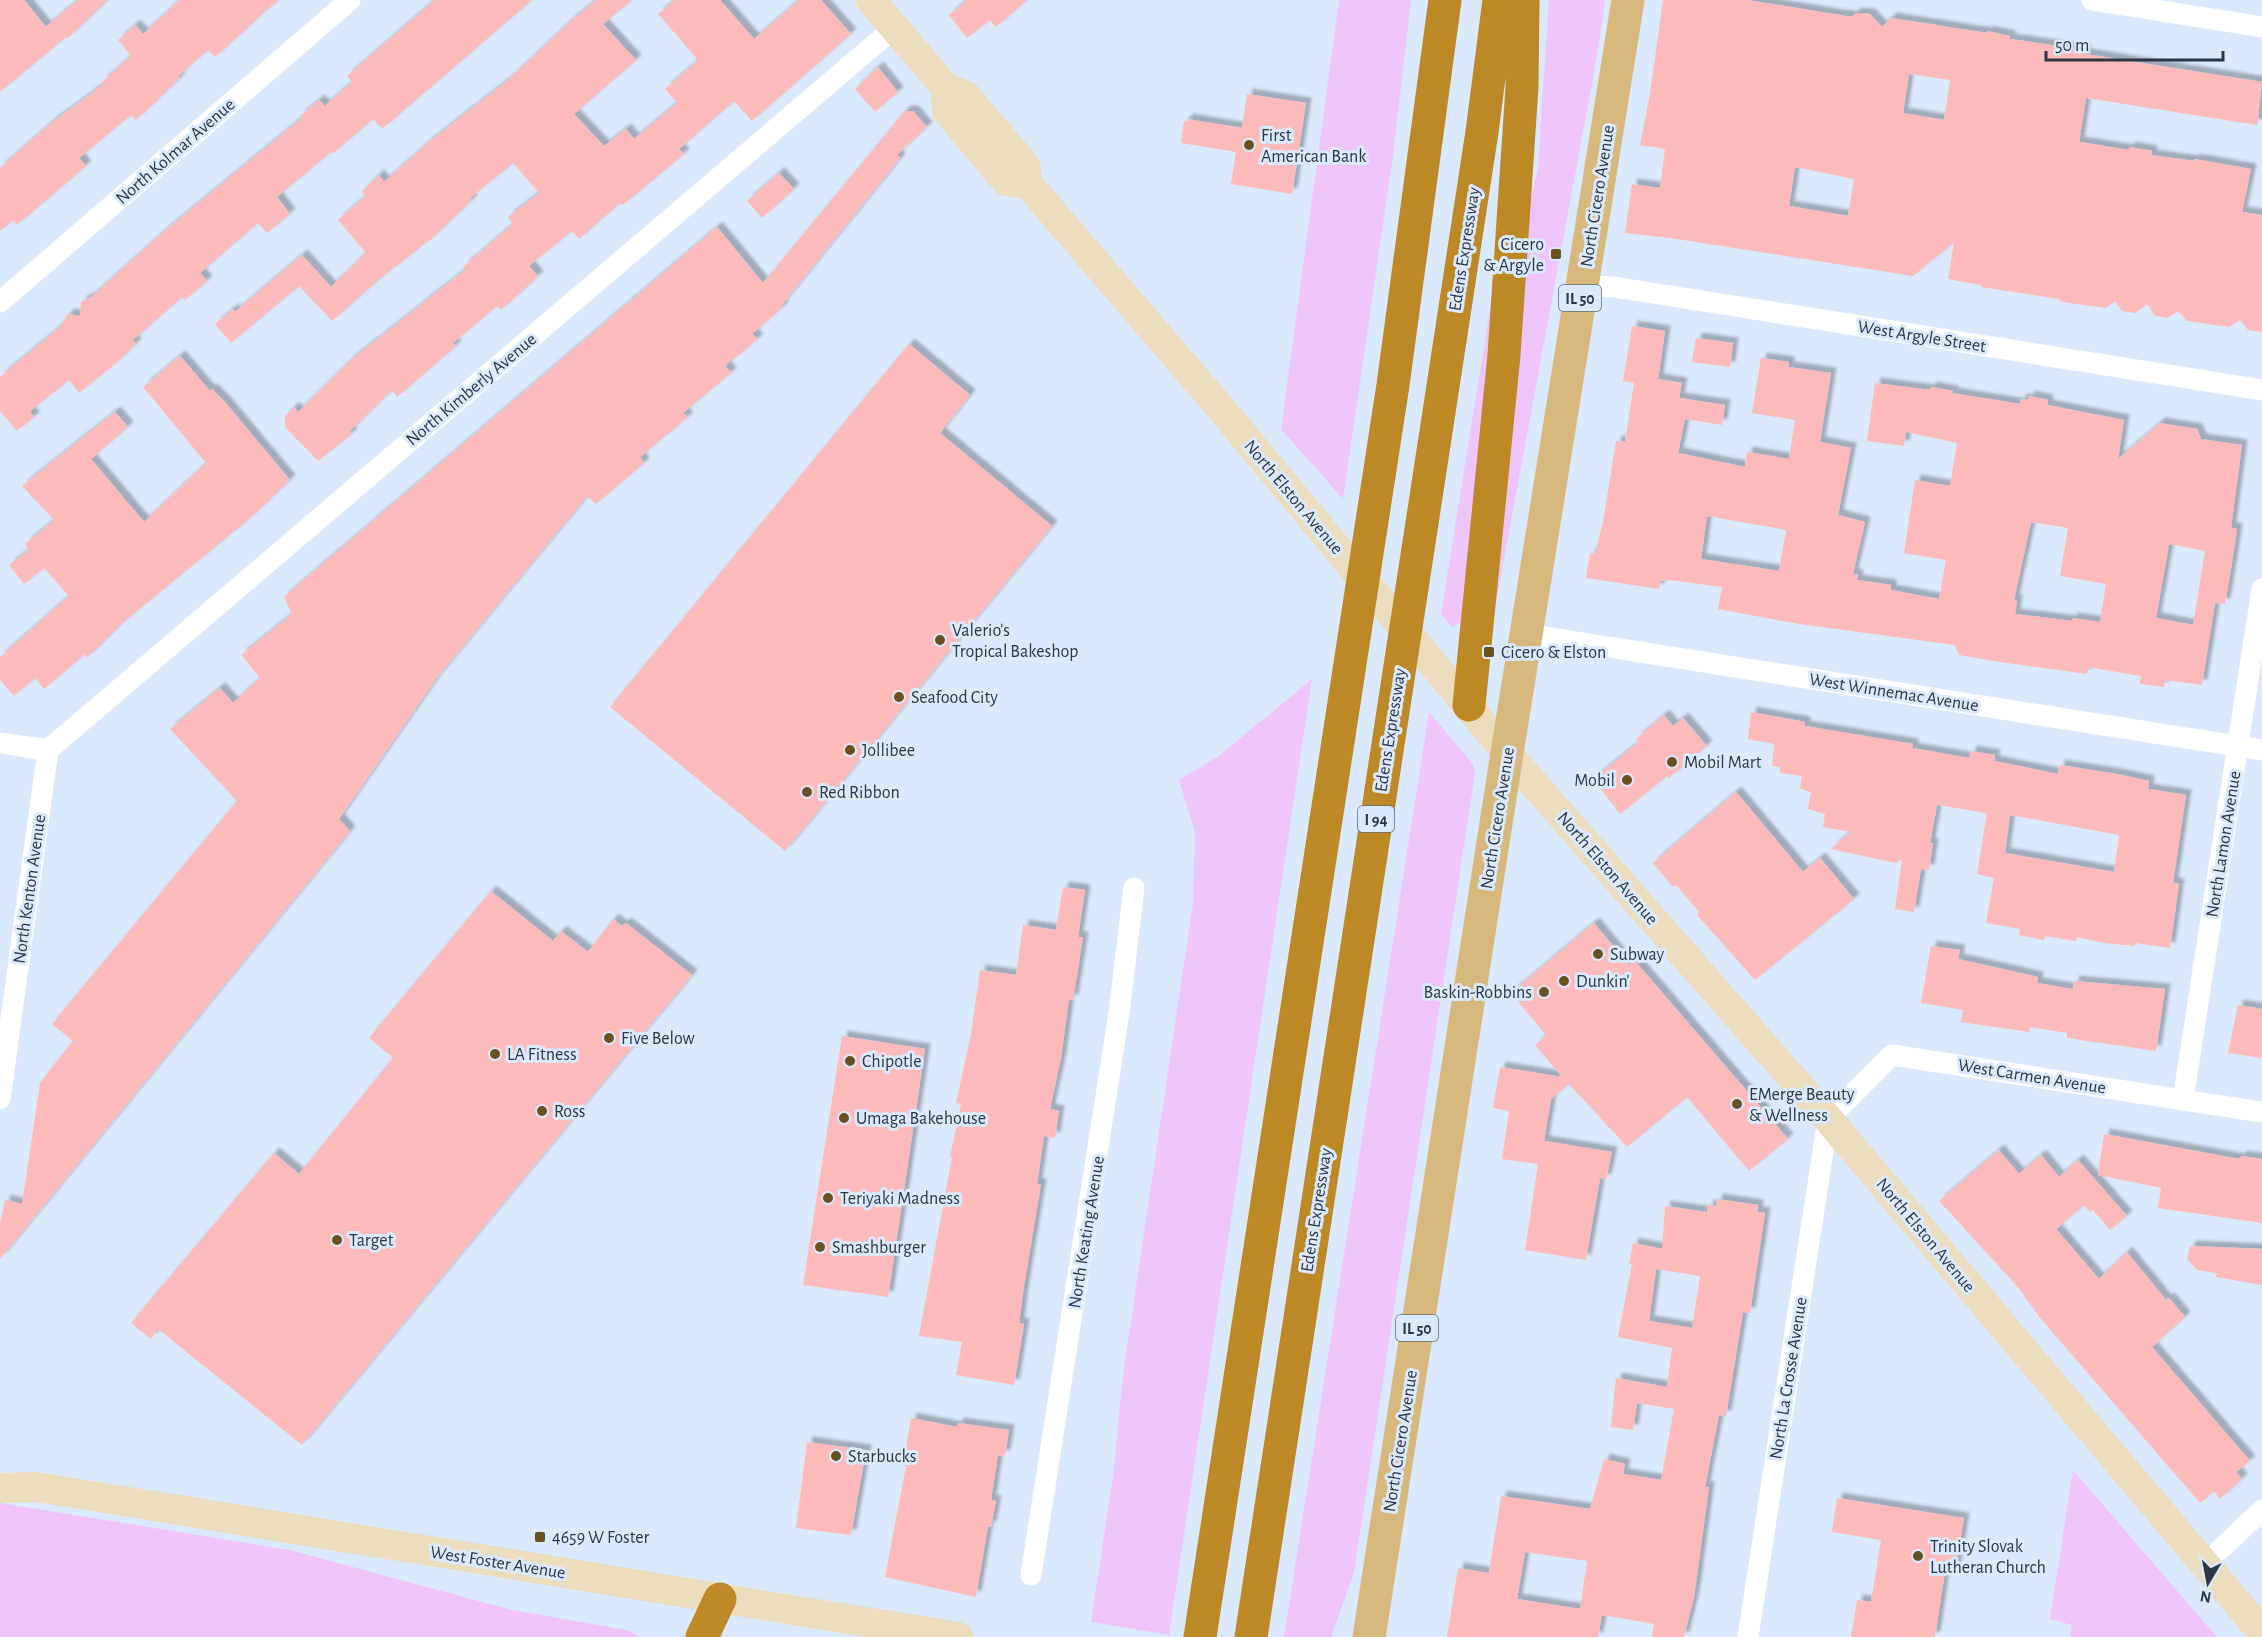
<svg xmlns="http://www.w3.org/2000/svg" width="2262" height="1637" font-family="'Alegreya Sans',sans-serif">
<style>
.green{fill:#efc4fb}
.building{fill:#fdbabb;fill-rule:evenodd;filter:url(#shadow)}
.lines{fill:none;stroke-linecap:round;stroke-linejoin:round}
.street{stroke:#fff;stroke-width:21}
.secondary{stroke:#ebdcbe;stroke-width:30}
.primary{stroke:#d7b87d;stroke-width:33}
.highway{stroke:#bd8927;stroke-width:33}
.poi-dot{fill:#6b5022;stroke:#dbe9fd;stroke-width:2}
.labels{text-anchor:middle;stroke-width:6;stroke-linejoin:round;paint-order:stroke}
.shield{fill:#dbe9fd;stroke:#616c7b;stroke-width:1.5}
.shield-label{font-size:16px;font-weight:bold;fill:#2d3643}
.poi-label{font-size:18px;fill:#2d3643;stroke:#dbe9fd;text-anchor:start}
.street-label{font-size:18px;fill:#2d3643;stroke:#dbe9fd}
</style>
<defs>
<filter id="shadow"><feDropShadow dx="5.5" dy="-5.5" stdDeviation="1.5" flood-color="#0004"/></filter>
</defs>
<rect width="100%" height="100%" fill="#dbe9fd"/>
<path class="green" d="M1339,0H1411L1393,156L1343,499L1281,429Z
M1549,0H1605L1597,56L1490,635L1531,197L1538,168Z
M1502,235L1462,622L1452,627L1441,614Z
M1312,679L1169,1635L1091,1622L1113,1476L1123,1375L1193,903L1195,832L1179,780L1220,755Z
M1429,712L1473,764L1475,773L1354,1573L1331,1637H1284Z
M2073,1470L2217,1637H2070L2072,1625L2050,1619Z
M0,1503L290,1550L512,1610L627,1630L640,1637H0Z"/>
<path class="building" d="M0,0H24L46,27L78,0H108L68,38L66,37L0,92Z
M180,0H278L215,57L208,50L178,76L180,78L136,120L131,115L79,158L86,166L17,225L13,220L0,231V168L51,123L104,84L102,82L131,56L118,40L135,25L143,34Z
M435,0H532L382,129L373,119L332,154L331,152L277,197L290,214L267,233L258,223L200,273L207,281L185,300L182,297L133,340L136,344L116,363L79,393L69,380L30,411L34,417L17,431L0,411V377L60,327L68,314L80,316L81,302L91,297L168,228L302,118L300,116L319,100L325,106L352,82L347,76Z
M597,0H632L603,24L636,60L574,114L604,146L626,129L634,139L677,103L665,89L698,60L658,14L675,0H720L754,39L799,0H821L851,34L752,121L734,101L679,149L684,154L623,205L620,203L579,239L572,231L529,266L538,276L519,294L501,310L497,306L453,343L456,346L397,397L392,390L350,431L352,434L318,461L285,427V416L294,407L298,412L351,360L465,270L463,267L513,224L508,217L539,193L513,163L470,198L472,200L431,239L377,281L332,321L299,286L231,343L215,324L233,309L235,312L302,255L331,287L366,253L338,220L366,196L362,191L379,175L384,182L429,142L508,80L572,20Z
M968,0H1027L996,27L990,20L967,38L949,15Z
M1663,0H1747L1852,17L1856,13L1870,14L1882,27L1891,18L1987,33V31L2010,36V39L2086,50L2085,54L2262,82L2257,125L2086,98L2079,142L2129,150V147L2152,151L2151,155L2194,161V159L2251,169L2242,212L2262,215V332L2248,330L2240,320L2229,327L2187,321L2178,311L2168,318L2155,316L2147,304L2135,313L2122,311L2115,301L2106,308L2062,302L2059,299L1981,287V285L1948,279L1954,242L1913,276L1677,239L1625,233L1632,184L1660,188L1665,149L1640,145L1650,94ZM1909,74L1950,80L1944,120L1903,113ZM1795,167L1854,179L1848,216L1789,206Z
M878,67L898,92L875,112L855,89Z
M1247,94L1306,103L1292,194L1231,184L1236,152L1181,143L1184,121L1187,122V119L1242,128Z
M905,111H913L927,127L897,155L900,158L782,305L783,307L752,334L758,339L725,366L731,373L683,413L688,417L640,457L644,463L596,504L587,496L436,679L339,819L350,831L0,1259V1224L5,1200L22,1204L40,1083L73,1041L52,1024L237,801L170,729L220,688L233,703L260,678L241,655L292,614L284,597L717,227L763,283Z
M779,173L794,189L762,218L747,201Z
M1632,326L1665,331L1658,379L1682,383L1679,398L1725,405L1722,425L1685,419L1678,453L1745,467L1747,452L1789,459L1795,420L1752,413L1761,358L1789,362V367L1831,373L1820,442L1851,448L1838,515L1865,522L1853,574L1858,575L1857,580L1891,585V590L1939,599L1946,560L1904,553L1915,480L1950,486L1957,443L1906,432L1904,446L1867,441L1875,383L1930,390L1931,387L1953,391L1952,393L2020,404L2021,399L2028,400L2029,396L2048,400L2047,405L2124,420L2118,459L2160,423L2197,429L2201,439L2242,445L2231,528L2237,529L2233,556L2225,604L2215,603L2202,685L2165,680L2164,687L2140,684L2141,676L2088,667L2087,674L2000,662L1959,655L1955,645L1799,624L1718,609L1722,587L1669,580L1661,581L1659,589L1586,578L1590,553L1595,554L1603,522L1616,441L1625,442L1634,383L1623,381ZM1707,516L1786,530L1779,571L1701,559ZM2031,522L2068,528L2060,576L2106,584L2100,622L2072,618V621L2015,614L2017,600H2014ZM2169,544L2205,551L2193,625L2156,618Z
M1696,338L1733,343L1730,367L1692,362Z
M909,344L970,395L940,433L1052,526L785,851L610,707Z
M180,356L210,391L212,389L224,401L290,480L249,519L121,624L88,657L85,654L44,689L35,678L14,696L0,680V657L69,596L44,568L24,584L9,565L29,550L25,544L54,520L22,486L115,412L128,427L91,459L144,522L206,463L143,387Z
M1751,712L1805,722V726L1913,744L1912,748L1969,758L1971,751L1995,755L1994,761L2058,774L2059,765L2117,774L2149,781L2148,789L2186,795L2173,883L2179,884L2170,948L2135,943V946L2104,943L2077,937L2076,941L2045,936L2044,940L2019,935L2020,929L1986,923L1994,878L1977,874L1987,813L1937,805L1930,843H1933L1929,870L1921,869L1914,912L1895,909L1902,859L1896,863L1831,849L1851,832L1823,827L1825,814L1808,809L1811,792L1800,789L1802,776L1780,773V767L1772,766L1774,744L1748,739ZM2010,815L2119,835L2114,872L2005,853Z
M1664,715L1673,726L1683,718L1707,746L1669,778L1667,776L1620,814L1593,779L1639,742L1636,739Z
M1736,792L1803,872L1820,858L1854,899L1755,980L1697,915L1699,912L1676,885L1673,887L1653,863Z
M1063,887L1085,890L1078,937H1083L1073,1000L1069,999L1061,1058L1050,1109L1059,1111L1055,1138L1044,1136L1037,1184H1041L1024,1286L1019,1323L1024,1324L1014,1385L956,1375L962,1342L919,1336L952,1157H950L961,1104L956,1103L971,1034L980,970L1016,975L1023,925L1056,930Z
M491,891L553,941L561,931L588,952L613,919L622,926L626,923L692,975L302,1445L158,1329L151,1339L131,1323L274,1153L299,1174L393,1058L369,1038Z
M1594,923L1629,965L1635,961L1788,1139L1749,1171L1687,1097L1627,1147L1569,1084L1551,1099L1544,1141L1612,1152L1606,1180L1600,1178L1586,1260L1525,1250L1538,1164L1502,1159L1509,1111L1493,1108L1500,1067L1562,1077L1535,1045L1546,1035L1511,993Z
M1931,946L1960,950L1958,959L2038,977L2037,983L2073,989L2074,981L2165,989L2156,1051L2067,1038V1033L2030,1027L2029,1032L1961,1022L1963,1010L1921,1003Z
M2238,1005L2262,1009V1058L2228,1053Z
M842,1036L925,1049L888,1297L803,1285Z
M2104,1134L2239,1159L2242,1156L2262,1159V1223L2158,1208L2161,1188L2098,1175Z
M1999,1150L2019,1174L2041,1155L2059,1177L2078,1160L2127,1216L2110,1230L2093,1210L2090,1212L2084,1205L2056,1229L2099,1279L2127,1252L2166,1300L2169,1298L2185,1317L2152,1347L2250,1461L2236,1472L2242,1479L2220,1499L2214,1491L2200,1503L2041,1319L2016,1285L1939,1201Z
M1717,1199L1758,1205L1757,1212L1765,1213L1750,1313L1743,1312L1726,1416L1719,1415L1705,1487H1709L1694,1597L1684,1637H1652L1654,1624L1602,1615L1598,1637H1447L1458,1568L1489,1573L1501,1496L1590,1509L1604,1459L1625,1464L1623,1474L1661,1480L1674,1409L1637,1403L1633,1430L1611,1427L1616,1378L1667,1387L1672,1348L1618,1337L1632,1264H1629L1633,1243L1662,1249L1665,1206L1707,1212L1708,1205L1716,1206ZM1656,1269L1700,1276L1692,1328L1649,1321ZM1525,1552L1587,1561L1580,1609L1517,1599Z
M2190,1246L2262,1249V1285L2216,1277L2217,1273L2197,1270L2187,1259Z
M911,1418L957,1427L958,1423L1009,1430L1005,1456L998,1455L991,1500L996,1501L991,1527L988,1526L976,1597L885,1577L906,1466L903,1465Z
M807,1442L866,1450L851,1535L796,1528Z
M1837,1498L1964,1518L1955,1572L1945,1571L1935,1637H1851L1857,1600L1871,1602L1881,1540L1832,1532Z"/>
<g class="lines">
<path class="street" d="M2092,0L2262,27
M1582,285L1614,287L1753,309L2262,390
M0,302L350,0
M1526,634L2262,750
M0,743L48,750
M48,750L894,28
M0,1099L48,750
M2183,1100L2262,589
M2205,1564L2262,1510
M1031,1575L1119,1013L1134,888
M1748,1637L1828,1119L1892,1055L2262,1112"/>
<path class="secondary" d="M871,0L946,88L965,95L1025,165L1028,184L1224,412L1507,753L1828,1119L2262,1632
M946,88L947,111L1006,181L1028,184
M0,1488L37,1487L958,1637"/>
<path class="primary" d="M1369,1637L1507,753L1628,0"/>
<path class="highway" d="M1469,705L1504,355L1522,87L1523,0
M702,1637L720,1599
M1200,1637L1393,385L1445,0
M1251,1637L1482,132L1499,0"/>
</g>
<g class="poi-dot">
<circle cx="1249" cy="145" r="6"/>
<rect x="1550" y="248" width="12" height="12" rx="3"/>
<circle cx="940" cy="640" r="6"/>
<rect x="1483" y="646" width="12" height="12" rx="3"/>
<circle cx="899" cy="697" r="6"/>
<circle cx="850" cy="750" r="6"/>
<circle cx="1672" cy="762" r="6"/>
<circle cx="1627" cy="780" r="6"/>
<circle cx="807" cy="792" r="6"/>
<circle cx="1598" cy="954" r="6"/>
<circle cx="1564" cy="981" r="6"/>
<circle cx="1544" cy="992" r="6"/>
<circle cx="609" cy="1038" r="6"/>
<circle cx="495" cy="1054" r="6"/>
<circle cx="850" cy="1061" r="6"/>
<circle cx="1737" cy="1104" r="6"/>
<circle cx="542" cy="1111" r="6"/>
<circle cx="844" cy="1118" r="6"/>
<circle cx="828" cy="1198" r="6"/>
<circle cx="337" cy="1240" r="6"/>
<circle cx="820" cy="1247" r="6"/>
<circle cx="836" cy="1456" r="6"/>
<rect x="534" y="1531" width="12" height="12" rx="3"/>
<circle cx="1918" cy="1556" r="6"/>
</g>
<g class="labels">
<g class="shield">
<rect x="1559" y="285" width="42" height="26" rx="4.5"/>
<rect x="1358" y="806" width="36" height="26" rx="4.5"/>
<rect x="1396" y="1315" width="42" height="26" rx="4.5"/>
</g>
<g class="shield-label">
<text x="1580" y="304">IL 50</text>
<text x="1376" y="825">I 94</text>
<text x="1417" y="1334">IL 50</text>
</g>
<g class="poi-label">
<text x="1261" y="141">First<tspan x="1261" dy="21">American Bank</tspan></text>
<text x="1544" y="250" text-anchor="end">Cicero<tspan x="1544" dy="21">&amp; Argyle</tspan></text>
<text x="952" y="636">Valerio's<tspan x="952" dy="21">Tropical Bakeshop</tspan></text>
<text x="1501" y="658">Cicero &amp; Elston</text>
<text x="911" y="703">Seafood City</text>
<text x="862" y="756">Jollibee</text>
<text x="1684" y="768">Mobil Mart</text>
<text x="1615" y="786" text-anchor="end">Mobil</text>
<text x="819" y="798">Red Ribbon</text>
<text x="1610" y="960">Subway</text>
<text x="1576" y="987">Dunkin'</text>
<text x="1532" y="998" text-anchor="end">Baskin-Robbins</text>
<text x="621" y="1044">Five Below</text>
<text x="507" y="1060">LA Fitness</text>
<text x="862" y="1067">Chipotle</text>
<text x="1749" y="1100">EMerge Beauty<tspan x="1749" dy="21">&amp; Wellness</tspan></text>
<text x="554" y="1117">Ross</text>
<text x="856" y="1124">Umaga Bakehouse</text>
<text x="840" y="1204">Teriyaki Madness</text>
<text x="349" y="1246">Target</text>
<text x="832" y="1253">Smashburger</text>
<text x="848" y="1462">Starbucks</text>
<text x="552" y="1543">4659 W Foster</text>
<text x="1930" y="1552">Trinity Slovak<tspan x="1930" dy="21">Lutheran Church</tspan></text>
</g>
<g class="street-label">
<text transform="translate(175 151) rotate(-41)" y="6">North Kolmar Avenue</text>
<text transform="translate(1597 196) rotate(-81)" y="6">North Cicero Avenue</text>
<text transform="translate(1464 249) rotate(-81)" y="6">Edens Expressway</text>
<text transform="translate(1922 336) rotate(9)" y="6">West Argyle Street</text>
<text transform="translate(471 389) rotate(-40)" y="6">North Kimberly Avenue</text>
<text transform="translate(1294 497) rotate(50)" y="6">North Elston Avenue</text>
<text transform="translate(1894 692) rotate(9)" y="6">West Winnemac Avenue</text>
<text transform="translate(1390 730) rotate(-81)" y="6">Edens Expressway</text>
<text transform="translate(1497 818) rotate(-81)" y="6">North Cicero Avenue</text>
<text transform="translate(2223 844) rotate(-81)" y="6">North Lamon Avenue</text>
<text transform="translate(1608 868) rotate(49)" y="6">North Elston Avenue</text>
<text transform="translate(29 889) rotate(-82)" y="6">North Kenton Avenue</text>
<text transform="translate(2032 1076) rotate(9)" y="6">West Carmen Avenue</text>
<text transform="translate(1316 1210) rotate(-81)" y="6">Edens Expressway</text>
<text transform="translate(1086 1232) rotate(-81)" y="6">North Keating Avenue</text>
<text transform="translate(1926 1235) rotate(50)" y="6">North Elston Avenue</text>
<text transform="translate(1788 1378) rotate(-81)" y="6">North La Crosse Avenue</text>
<text transform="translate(1400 1441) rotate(-81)" y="6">North Cicero Avenue</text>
<text transform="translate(498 1562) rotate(9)" y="6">West Foster Avenue</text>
</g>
</g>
<g transform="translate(2208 1583) rotate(190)" stroke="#dbe9fd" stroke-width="4.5" paint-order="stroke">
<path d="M0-4.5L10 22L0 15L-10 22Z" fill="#2d3643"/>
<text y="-9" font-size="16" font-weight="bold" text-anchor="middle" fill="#2d3643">N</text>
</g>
<path d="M2046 51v9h177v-9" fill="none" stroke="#2d3643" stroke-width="3"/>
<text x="2055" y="51" font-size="18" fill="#2d3643" stroke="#dbe9fd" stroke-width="4.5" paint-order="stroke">50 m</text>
</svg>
